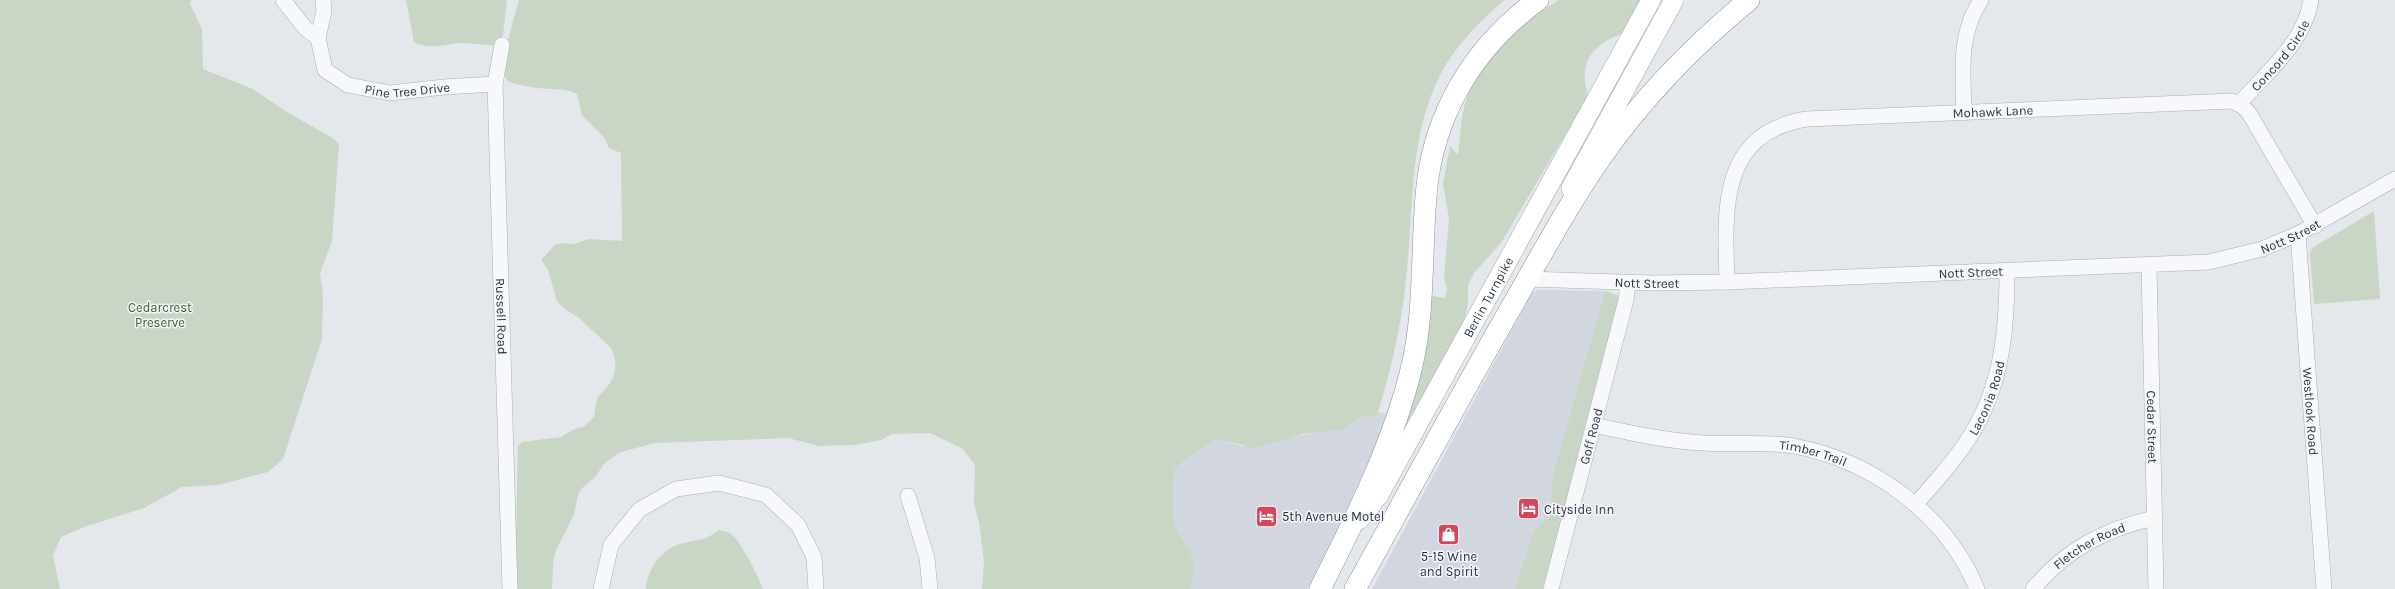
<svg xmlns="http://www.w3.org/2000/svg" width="2395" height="589" font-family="Karla,sans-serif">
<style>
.built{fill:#d2d6de}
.green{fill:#c9d6c5}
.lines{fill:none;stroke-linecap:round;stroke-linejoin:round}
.minor-casing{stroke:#a9aeb7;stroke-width:16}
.major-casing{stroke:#a3abb8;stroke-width:20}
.highway-casing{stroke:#8b94a3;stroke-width:22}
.minor{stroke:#f7f8fa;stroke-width:15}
.major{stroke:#fff;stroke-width:19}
.highway{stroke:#fff;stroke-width:21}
.labels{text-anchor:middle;stroke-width:3;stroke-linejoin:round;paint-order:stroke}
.street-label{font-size:13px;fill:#2b3445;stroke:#f4f6f9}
.park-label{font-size:13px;fill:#3f6138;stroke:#f4f6f9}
.poi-label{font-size:13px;fill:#2b3445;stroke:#f4f6f9;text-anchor:start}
</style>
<rect width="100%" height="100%" fill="#e4e7ec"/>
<path class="built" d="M1538,290L1605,291L1551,481L1553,514L1533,531L1515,589H1372L1532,293Z
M1378,412L1388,414L1377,449L1312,589H1190L1194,571L1193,558L1173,522V482L1175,469L1185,460L1217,439L1242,446L1268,445L1279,440L1348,426L1361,417L1377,416Z"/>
<path class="green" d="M0,0H191L190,4L202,29L203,69L253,89L282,109L334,139L339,144L332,241L320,273L323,295L322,339L283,459L268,472L218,485L182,487L144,508L84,527L61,537L53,556L60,589H0Z
M406,0H507L503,35L496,46C484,45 472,43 461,43C445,44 429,50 414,42Z
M519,0H1504C1483,19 1462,39 1447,63C1409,125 1414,200 1407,269C1403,319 1391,371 1377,416L1361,417L1343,429L1303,434L1255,448L1217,439L1185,460L1175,469L1173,482V522L1193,558L1194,571L1190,589H982L984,561L979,522L974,504L975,465L963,449L930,433L892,434L881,440L855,445L819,446L788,438L654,443L618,453L603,465L596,476L581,489L578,495L574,515L556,550L553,563L552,589H515L518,446L522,442L561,437L572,430L585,426L594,417L597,398C613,383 621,370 611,348L578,317L567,311L557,301L548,270L541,260L555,245L561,243L575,244L588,239L622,241L621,153L609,148L604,137L582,115L577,94C565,87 551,90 538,88C533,88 510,83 508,81C497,68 515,16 519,0Z
M1559,0H1642L1624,33C1592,45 1578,60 1588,96L1501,243L1474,273L1468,285V304L1461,334L1383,475L1429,321L1432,296L1445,298L1447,289L1444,278L1449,218L1443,184L1450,146L1458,155C1460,140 1460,126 1463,112C1473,63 1519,25 1559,0Z
M2374,211L2380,299L2314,304L2310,254L2312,248Z
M1605,291L1617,295L1619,303L1543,589H1515L1533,531L1553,514L1551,481Z
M718,530C721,531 725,531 728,532C740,538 758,576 763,589H646C647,569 661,550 680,544C696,539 705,542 718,530Z"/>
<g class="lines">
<defs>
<g id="minor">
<path d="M283,0L305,28L318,38"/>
<path id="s1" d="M323,0L324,11L318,38L325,70L348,85L390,93L444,87L495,84"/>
<path id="s2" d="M502,45L495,84L510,589"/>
<path id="s3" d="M2239,104C2266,73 2305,42 2311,0"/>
<path d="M1964,112C1963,73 1958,34 1981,0"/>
<path id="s4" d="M2298,234L2324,589"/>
<path id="s5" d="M2149,265L2156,589"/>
<path id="s6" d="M1527,279L1653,283L1727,282L2209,262L2262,249L2298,234L2395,179"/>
<path id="s7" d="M1727,282C1725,214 1717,133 1807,119L2232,101L2242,106L2249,113L2315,226"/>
<path id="s8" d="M1594,425C1630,433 1666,441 1704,443C1734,445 1764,441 1794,446C1873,461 1946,514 1977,589"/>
<path d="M908,496L927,558L930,589"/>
<path id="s9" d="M1916,504C1934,483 1954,462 1969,438C2002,387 2007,330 2007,271"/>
<path d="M601,589L611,545L639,510L676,489L719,483L766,495L798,525L814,557L816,589"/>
<path id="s10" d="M1551,589L1626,300L1628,283"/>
<path id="s11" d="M2033,589C2065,550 2105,529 2154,518"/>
</g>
<g id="major">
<path d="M1571,188L1674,0"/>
<path id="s12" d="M1359,520L1379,495L1651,0"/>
</g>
<path id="highway" d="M1320,589C1355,519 1392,447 1411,370C1425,313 1421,255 1426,196C1432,116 1473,47 1538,0
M1355,589C1406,497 1456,404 1508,313C1538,261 1566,208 1600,159C1641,100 1693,46 1749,0"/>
</defs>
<use href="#minor" class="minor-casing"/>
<use href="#major" class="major-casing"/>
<use href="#highway" class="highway-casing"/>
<use href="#minor" class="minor"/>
<use href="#major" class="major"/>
<use href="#highway" class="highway"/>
</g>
<defs>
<symbol id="hotel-square" viewBox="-11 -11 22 22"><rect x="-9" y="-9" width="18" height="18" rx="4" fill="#d1495b" stroke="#f4f6f9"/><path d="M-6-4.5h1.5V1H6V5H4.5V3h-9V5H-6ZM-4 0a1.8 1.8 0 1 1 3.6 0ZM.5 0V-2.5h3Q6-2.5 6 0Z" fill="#fff"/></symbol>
<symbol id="shop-square" viewBox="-11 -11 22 22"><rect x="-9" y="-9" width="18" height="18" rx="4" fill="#d1495b" stroke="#f4f6f9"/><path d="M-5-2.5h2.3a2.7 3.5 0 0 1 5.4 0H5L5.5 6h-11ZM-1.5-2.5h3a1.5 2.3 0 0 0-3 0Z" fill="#fff"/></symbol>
</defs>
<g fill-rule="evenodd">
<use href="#hotel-square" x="1516" y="496" width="25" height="25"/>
<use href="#hotel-square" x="1254" y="504" width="25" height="25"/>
<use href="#shop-square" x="1436" y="522" width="25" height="25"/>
</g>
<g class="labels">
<g class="street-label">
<text dy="5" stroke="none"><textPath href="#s3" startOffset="64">Concord Circle</textPath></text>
<text dy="5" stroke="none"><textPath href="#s1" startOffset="159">Pine Tree Drive</textPath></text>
<text dy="5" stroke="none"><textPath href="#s7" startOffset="391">Mohawk Lane</textPath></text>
<text dy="5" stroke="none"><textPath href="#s6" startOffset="768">Nott Street</textPath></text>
<text dy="5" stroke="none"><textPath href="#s6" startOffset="444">Nott Street</textPath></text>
<text dy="5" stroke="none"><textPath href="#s6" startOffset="120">Nott Street</textPath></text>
<text dy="5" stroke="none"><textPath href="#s12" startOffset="258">Berlin Turnpike</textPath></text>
<text dy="5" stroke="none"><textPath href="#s2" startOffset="272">Russell Road</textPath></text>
<text dy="5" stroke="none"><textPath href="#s9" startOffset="129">Laconia Road</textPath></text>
<text dy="5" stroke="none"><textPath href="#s4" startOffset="178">Westlook Road</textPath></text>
<text dy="5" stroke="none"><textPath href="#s5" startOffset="162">Cedar Street</textPath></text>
<text dy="5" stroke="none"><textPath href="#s10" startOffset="158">Goff Road</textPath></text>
<text dy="5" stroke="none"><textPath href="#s8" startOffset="222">Timber Trail</textPath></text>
<text dy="5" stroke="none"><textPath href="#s11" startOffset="72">Fletcher Road</textPath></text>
</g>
<g class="park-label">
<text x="160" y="312">Cedarcrest<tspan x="160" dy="15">Preserve</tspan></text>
</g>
<g class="poi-label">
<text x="1544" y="514">Cityside Inn</text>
<text x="1282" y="521">5th Avenue Motel</text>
<text x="1449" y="561" text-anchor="middle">5-15 Wine<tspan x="1449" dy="15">and Spirit</tspan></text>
</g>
</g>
</svg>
